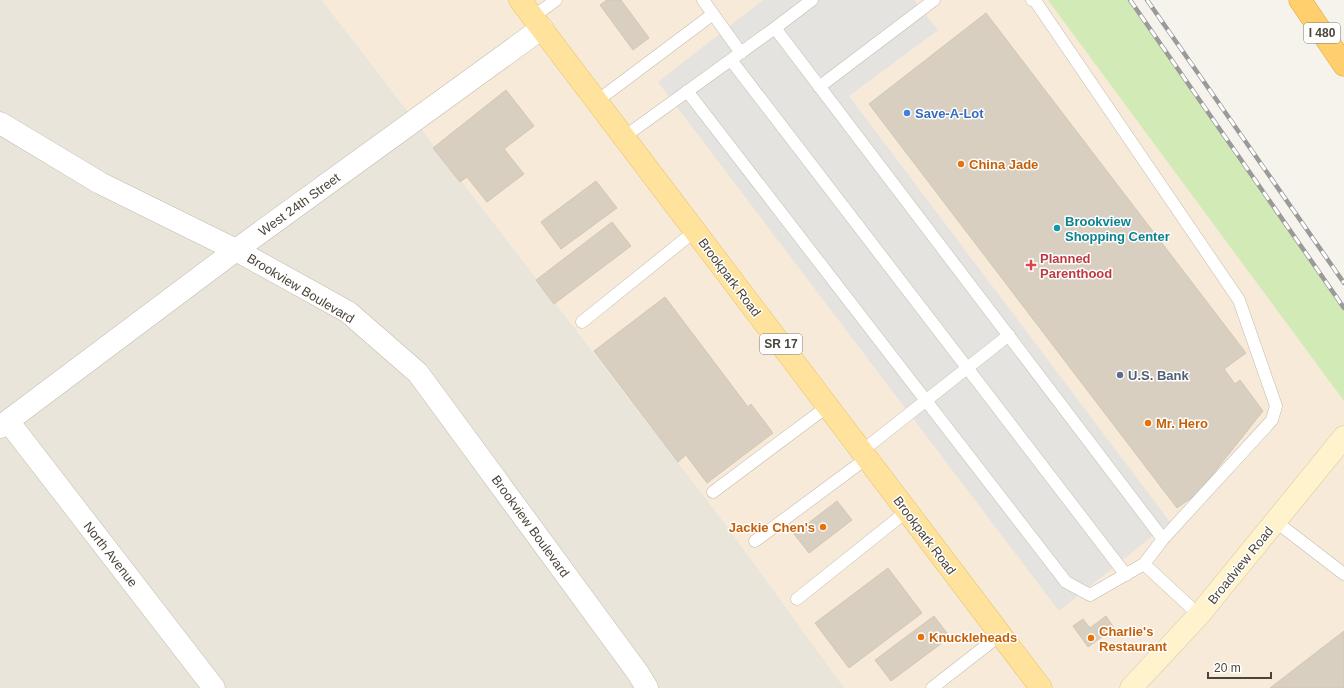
<svg xmlns="http://www.w3.org/2000/svg" width="1344" height="688" font-family="Arial,sans-serif">
<style>
.residential{fill:#eae5da}
.commercial{fill:#f7ead8}
.green{fill:#d2eab5}
.parking{fill:#e5e3e0}
.building{fill:#d8cfc1;stroke:#d3c7b4}
.lines{fill:none;stroke-linecap:round;stroke-linejoin:round}
.lane-casing{stroke:#c2bbae;stroke-width:13}
.street-casing{stroke:#c2bbae;stroke-width:23}
.secondary-casing{stroke:#d6c79b;stroke-width:23}
.primary-casing{stroke:#e6c16a;stroke-width:23}
.highway-casing{stroke:#e0a43c;stroke-width:23}
.lane{stroke:#fff;stroke-width:12}
.street{stroke:#fff;stroke-width:22}
.secondary{stroke:#fff3cd;stroke-width:22}
.primary{stroke:#ffe39c;stroke-width:22}
.highway{stroke:#ffcf6e;stroke-width:22}
.rail-casing{stroke:#9a9a9a;stroke-width:4.5}
.rail{stroke:#fff;stroke-width:3;stroke-dasharray:9;stroke-linecap:butt}
.shop-dot{fill:#3f7fe0;stroke:#fff;stroke-width:1.5}
.food-dot{fill:#e8710a;stroke:#fff;stroke-width:1.5}
.culture-dot{fill:#0f9aa8;stroke:#fff;stroke-width:1.5}
.health-dot{fill:#e0444e;stroke:#fff;stroke-width:1.5}
.service-dot{fill:#5c6f8a;stroke:#fff;stroke-width:1.5}
.labels{text-anchor:middle;stroke-width:3;stroke-linejoin:round;paint-order:stroke}
.shield{fill:#fff;stroke:#817c74;stroke-width:1}
.shield-label{font-size:12px;font-weight:bold;fill:#4b4439}
.shop-label{font-size:13px;font-weight:bold;fill:#366cbe;stroke:#fff;text-anchor:start}
.food-label{font-size:13px;font-weight:bold;fill:#c56008;stroke:#fff;text-anchor:start}
.street-label{font-size:13px;fill:#4b4439;stroke:#fff}
.culture-label{font-size:13px;font-weight:bold;fill:#0d838f;stroke:#fff;text-anchor:start}
.health-label{font-size:13px;font-weight:bold;fill:#be3a42;stroke:#fff;text-anchor:start}
.service-label{font-size:13px;font-weight:bold;fill:#4e5e75;stroke:#fff;text-anchor:start}
</style>
<rect width="100%" height="100%" fill="#f6f3ec"/>
<path class="residential" d="M0,0H322L724,522L845,688H0Z"/>
<path class="commercial" d="M322,0H1049L1344,401V688H844L724,522Z"/>
<path class="green" d="M1048,0H1130L1344,308V401Z"/>
<path class="parking" d="M763,0H914L938,30L849,96L1170,522L1059,611L658,82Z"/>
<path class="building" d="M607,0H621L649,38L633,50L600,5Z
M986,13L1246,353L1224,369L1235,384L1240,380L1263,411L1197,494L1177,508L869,104Z
M506,90L534,126L504,149L524,174L487,202L467,177L460,182L433,148Z
M596,181L617,208L561,249L541,222Z
M612,222L631,246L554,304L536,280Z
M665,297L748,407L751,404L773,433L707,483L686,455L678,462L594,351Z
M837,501L852,520L809,553L794,534Z
M888,568L922,613L849,668L815,623Z
M934,616L950,637L891,681L875,660Z
M1106,616L1114,628L1088,647L1073,626L1083,619L1090,628Z
M1344,631V688H1270Z"/>
<g class="lines">
<defs>
<path id="lane" d="M703,0L741,53
M1032,0L1036,2L1239,300L1276,406L1272,420L1163,539L1144,564L1199,615
M533,17L556,0
M775,28L1163,539
M731,60L1126,575
M819,87L934,0
M687,91L1066,582L1090,595L1144,564
M597,101L713,14
M624,137L775,28L812,0
M582,322L695,231
M862,451L1009,335
M713,492L828,406
M1275,521L1344,574
M755,541L867,458
M797,599L907,511
M932,688L1000,635"/>
<path id="street" d="M0,123L100,183L236,250L348,312L418,373L638,673L647,688
M8,421L214,688
M0,427L236,250L542,28"/>
<path id="secondary" d="M1131,688L1199,615L1344,437"/>
<path id="primary" d="M520,0L1041,688"/>
<path id="highway" d="M1300,0L1344,65"/>
</defs>
<use href="#lane" class="lane-casing"/>
<use href="#street" class="street-casing"/>
<use href="#secondary" class="secondary-casing"/>
<use href="#primary" class="primary-casing"/>
<use href="#highway" class="highway-casing"/>
<use href="#lane" class="lane"/>
<use href="#street" class="street"/>
<use href="#secondary" class="secondary"/>
<use href="#primary" class="primary"/>
<use href="#highway" class="highway"/>
<defs>
<path id="rail" d="M1130,0L1344,308
M1147,0L1344,283"/>
</defs>
<use href="#rail" class="rail-casing"/>
<use href="#rail" class="rail"/>
</g>
<circle class="shop-dot" cx="907" cy="113" r="4"/>
<g class="food-dot">
<circle cx="961" cy="164" r="4"/>
<circle cx="1148" cy="423" r="4"/>
<circle cx="823" cy="527" r="4"/>
<circle cx="921" cy="637" r="4"/>
<circle cx="1091" cy="638" r="4"/>
</g>
<circle class="culture-dot" cx="1057" cy="228" r="4"/>
<path class="health-dot" d="M1029 259h4v4h4v4h-4v4h-4v-4h-4v-4h4z"/>
<circle class="service-dot" cx="1120" cy="375" r="4"/>
<g class="labels">
<g class="shield">
<rect x="1304" y="23" width="36" height="20" rx="3"/>
<rect x="760" y="334" width="42" height="20" rx="3"/>
</g>
<g class="shield-label">
<text x="1322" y="37">I 480</text>
<text x="781" y="348">SR 17</text>
</g>
<g class="shop-label">
<text x="915" y="118">Save-A-Lot</text>
</g>
<g class="food-label">
<text x="969" y="169">China Jade</text>
<text x="1156" y="428">Mr. Hero</text>
<text x="815" y="532" text-anchor="end">Jackie Chen's</text>
<text x="1099" y="636">Charlie's<tspan x="1099" dy="15">Restaurant</tspan></text>
<text x="929" y="642">Knuckleheads</text>
</g>
<g class="street-label">
<text transform="translate(299 204) rotate(-36)" y="5">West 24th Street</text>
<text transform="translate(730 277) rotate(53)" y="5">Brookpark Road</text>
<text transform="translate(301 288) rotate(31)" y="5">Brookview Boulevard</text>
<text transform="translate(531 526) rotate(54)" y="5">Brookview Boulevard</text>
<text transform="translate(925 535) rotate(53)" y="5">Brookpark Road</text>
<text transform="translate(111 554) rotate(52)" y="5">North Avenue</text>
<text transform="translate(1240 565) rotate(-51)" y="5">Broadview Road</text>
</g>
<g class="culture-label">
<text x="1065" y="226">Brookview<tspan x="1065" dy="15">Shopping Center</tspan></text>
</g>
<g class="health-label">
<text x="1040" y="263">Planned<tspan x="1040" dy="15">Parenthood</tspan></text>
</g>
<g class="service-label">
<text x="1128" y="380">U.S. Bank</text>
</g>
</g>
<path d="M1208 672v6h63v-6" fill="none" stroke="#4b4439" stroke-width="2"/>
<text x="1214" y="672" font-size="12" fill="#4b4439" stroke="#ffffff" stroke-width="3" paint-order="stroke">20 m</text>
</svg>
